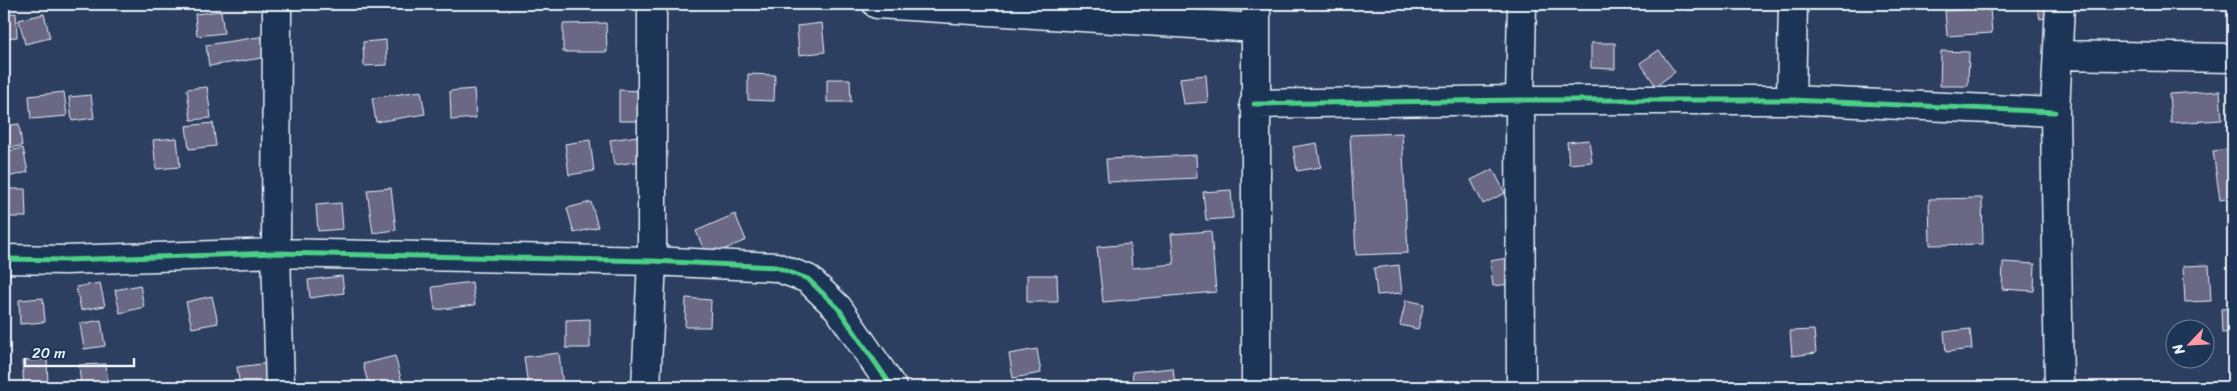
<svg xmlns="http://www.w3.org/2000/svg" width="2237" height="391" font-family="Sriracha,sans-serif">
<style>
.building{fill:#6b6784;stroke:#e8f1f8}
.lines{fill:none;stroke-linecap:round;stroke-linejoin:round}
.minor-casing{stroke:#e8f1f8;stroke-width:31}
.minor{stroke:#1d3557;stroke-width:28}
.cycleway-casing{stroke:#1d3557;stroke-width:8}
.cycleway{stroke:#4dcf88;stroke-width:5}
</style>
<rect width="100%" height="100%" fill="#2d3f60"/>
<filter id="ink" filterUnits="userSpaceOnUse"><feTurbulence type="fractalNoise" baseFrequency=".02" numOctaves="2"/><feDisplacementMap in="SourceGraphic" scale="10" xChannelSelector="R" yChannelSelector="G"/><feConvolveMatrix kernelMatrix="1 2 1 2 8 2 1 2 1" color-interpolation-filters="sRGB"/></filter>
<g filter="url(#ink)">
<path class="building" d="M1687,4H1739V7L1687,10Z
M2037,4H2059L2061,15L2040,19Z
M1990,8L1992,33L1947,36L1945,11Z
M221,11L224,33L197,36L195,14Z
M16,13L17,37L4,38V14Z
M44,14L50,38L25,44L19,20Z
M606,23L607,52H563V24Z
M822,23L825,52L799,55L797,26Z
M266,36L269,57L209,66L206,45Z
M386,40L387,65L364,66L363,42Z
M1591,43H1615V69L1591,68Z
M1659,50L1675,72L1656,86L1640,63Z
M1941,51L1969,52L1968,86H1940Z
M748,74L775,75L774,101L748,100Z
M1206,75L1208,102L1184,104L1180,78Z
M827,79H850L851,102H827Z
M207,87L211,118L191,120L187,89Z
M474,89L476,118L451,120L450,91Z
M619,90L641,91V121H619Z
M421,91L425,114L376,122L372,98Z
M2220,91L2222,120L2171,123L2169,94Z
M64,92L67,116L31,119L29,96Z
M91,95L94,118L72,121L69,97Z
M213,123L216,146L189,149L186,126Z
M19,124L22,146L4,148V126Z
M1402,133L1408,253L1356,255L1350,135Z
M638,136L642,161L614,165L610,140Z
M177,138L180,167L156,169L153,140Z
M590,140L594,171L569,175L565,144Z
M1589,140L1592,162L1569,164L1567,142Z
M1317,143L1321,167L1297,171L1293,147Z
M23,148L28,172L8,177L4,152Z
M2233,148V198L2220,200L2213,151Z
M1196,155L1197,178L1108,182L1106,159Z
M1493,169L1505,193L1483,204L1471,180Z
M391,188L396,230L373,233L367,190Z
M4,189H25L26,217H4Z
M1231,190L1233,218L1206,220L1203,192Z
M1982,198L1983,244L1930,245L1929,199Z
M591,202L598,227L574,233L567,208Z
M341,203L343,229L318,231L316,205Z
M735,214L746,240L707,257L696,231Z
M1211,231L1216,292L1103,302L1097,247L1130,244L1132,268L1174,264L1171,234Z
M1514,257L1518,283L1493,286L1490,261Z
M2003,262L2035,264L2034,291L2002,289Z
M1399,265L1402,293L1377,295L1374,268Z
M2209,265L2211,301L2185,302L2183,266Z
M1027,275H1057L1058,302H1027Z
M342,276L344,293L310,298L308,280Z
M472,282L475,305L435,310L432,287Z
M100,283L105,306L81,310L76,287Z
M140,285L144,307L120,313L115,290Z
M212,296L218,323L192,328L186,302Z
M43,298L45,322L20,324L19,300Z
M686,298L711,300L710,327H685Z
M1406,300L1424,304L1418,329L1400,325Z
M2233,308V332L2222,333L2221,309Z
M590,319V348H566V320Z
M101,320L105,346L84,349L80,324Z
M1970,329L1972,349L1946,352L1944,332Z
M1814,330L1816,353L1792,356L1790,331Z
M1037,349L1041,373L1013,378L1009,354Z
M559,353L563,387H528L524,357Z
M395,356L403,386L369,387L363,364Z
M47,359L48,385L24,387L22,361Z
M270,363L273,387H240L237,367Z
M106,364L108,387H81L79,365Z
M1173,368L1175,387H1134L1132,372Z"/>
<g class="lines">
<defs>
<path id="minor" d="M277,4L276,253L280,387
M877,4L1256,28
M2058,55L2233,58
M1791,100L1793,4
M1254,104L1520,100H1791L2055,112
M4,259L65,260L276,253L652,261L776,267L808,279L838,308L892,387
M646,387L652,261V4
M1256,387V4
M1521,387L1520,100L1522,4
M2059,387L2055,112L2060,4"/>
</defs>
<use href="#minor" class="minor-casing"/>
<use href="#minor" class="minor"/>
<defs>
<path id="cycleway" d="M1254,104L1520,100H1791L2055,112
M4,259L65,260L276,253L652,261L776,267L808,279L838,308L892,387"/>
</defs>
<use href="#cycleway" class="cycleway-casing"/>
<use href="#cycleway" class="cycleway"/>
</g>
</g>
<rect width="2237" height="391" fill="none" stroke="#1d3557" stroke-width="20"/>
<rect x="10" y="10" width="2217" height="371" fill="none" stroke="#e8f1f8" stroke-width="2" filter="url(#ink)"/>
<g transform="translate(2190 344) rotate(245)"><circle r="24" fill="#1d3557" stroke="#6e8097"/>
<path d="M0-4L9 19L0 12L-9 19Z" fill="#ff9aa2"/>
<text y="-8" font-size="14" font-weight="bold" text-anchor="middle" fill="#e8f1f8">N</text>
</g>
<path d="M25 358v8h109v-8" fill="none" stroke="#e8f1f8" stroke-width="2.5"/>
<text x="32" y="358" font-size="15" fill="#e8f1f8" stroke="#1d3557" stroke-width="4" paint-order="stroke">20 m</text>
</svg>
